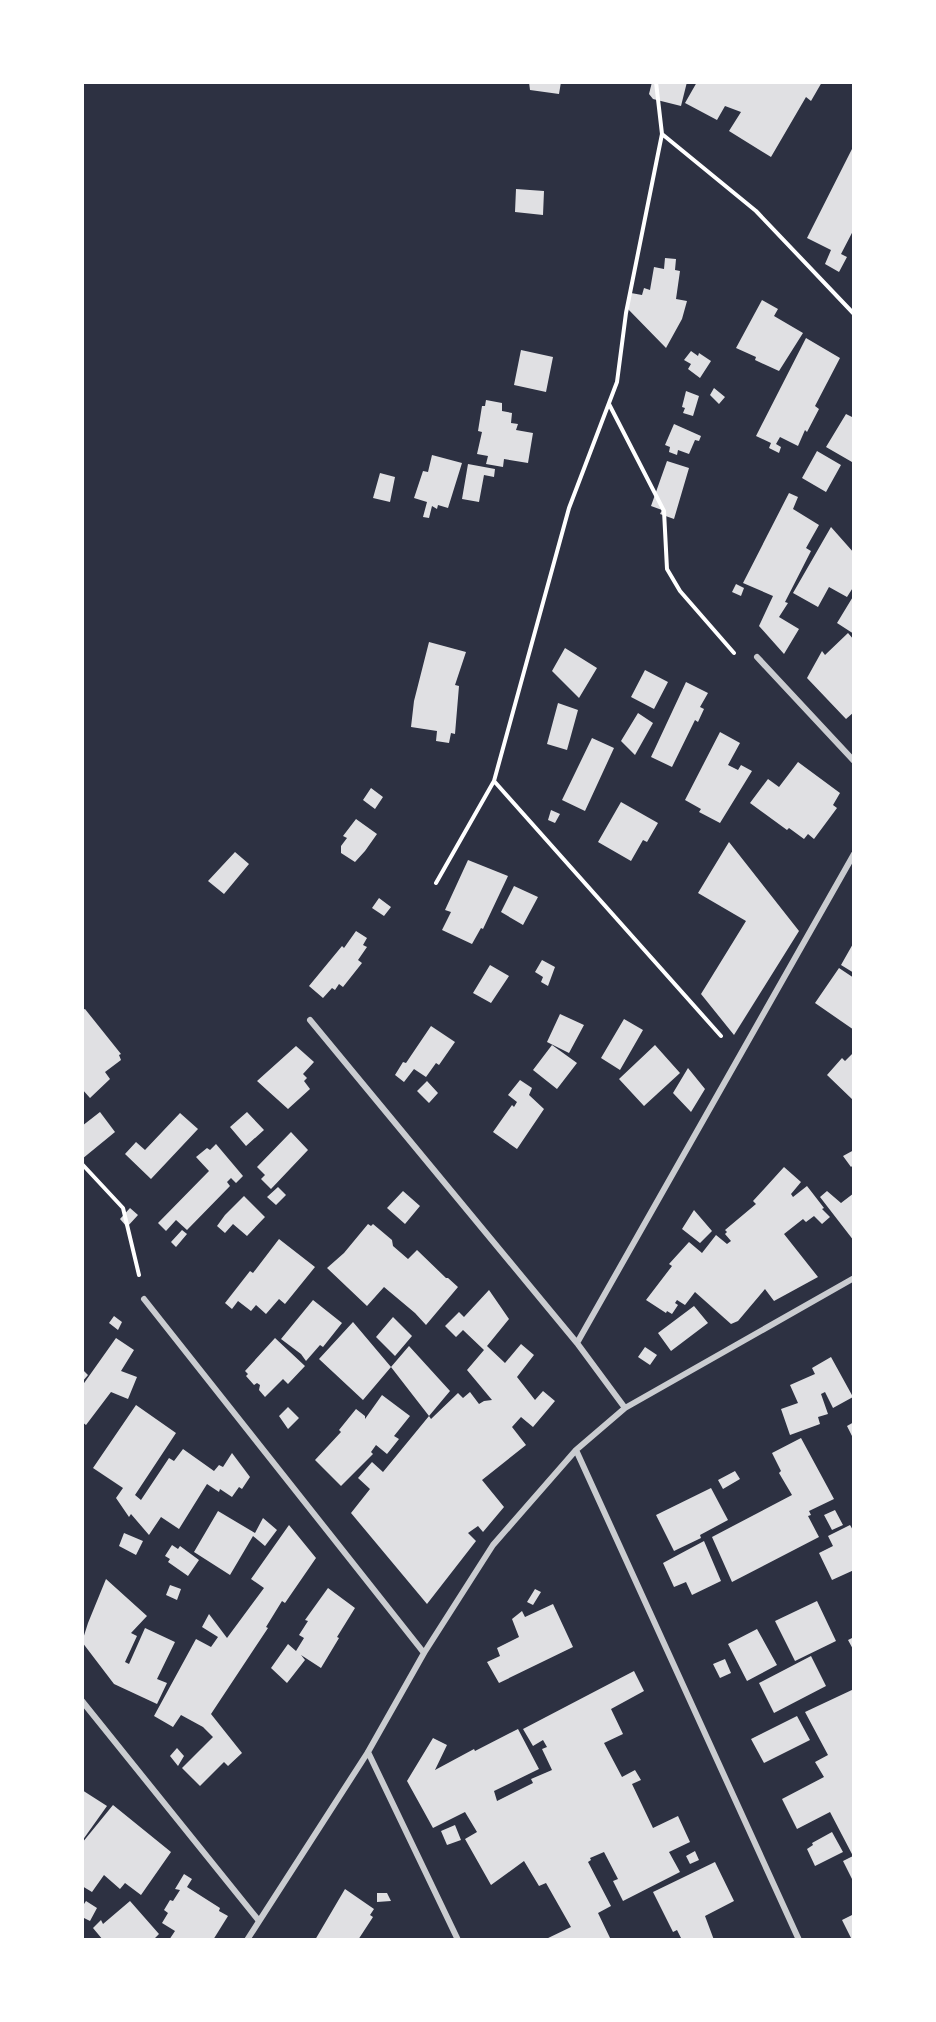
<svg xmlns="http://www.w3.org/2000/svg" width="936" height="2022" font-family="'Noto Sans',sans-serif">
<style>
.building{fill:#e0e0e3}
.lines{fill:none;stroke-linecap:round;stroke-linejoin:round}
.path{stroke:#fff;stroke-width:4}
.minor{stroke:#caccd0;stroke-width:6}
</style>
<rect width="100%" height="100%" fill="#2d3142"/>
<path class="building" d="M529,82H561L559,94L530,90Z
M652,82H687L681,106L653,99L649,94Z
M697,82L808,83L822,82L811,101L806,97L771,157L729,131L741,112L725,106L717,120L685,103Z
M854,145V229L841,254L847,257L839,272L825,264L831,250L807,238Z
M516,189L544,191L543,215L515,212Z
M665,258L676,259L675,270L680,271L676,299L687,301L682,319L666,348L626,307L631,293L642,295L644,288L650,290L654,267L664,269Z
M762,300L778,309L774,316L803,333L779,371L755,360L756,357L736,348Z
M806,338L840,358L815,406L819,409L807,432L805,430L798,446L780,437L776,444L781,447L779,453L769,448L771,443L756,436Z
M521,350L553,357L546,392L514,385Z
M691,351L698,356L699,353L711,361L700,378L688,369L691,364L684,360Z
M714,388L725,397L719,404L710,395Z
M686,391L699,396L693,416L683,413L685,408L682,407Z
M486,400L502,403V411L512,413L511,423L518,424L516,430L533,433L528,463L504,459L503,467L486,464L488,456L477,454L482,432L478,431L482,406H485Z
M846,414L854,418L852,462L826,447Z
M674,424L701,436L699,441L695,440L689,454L678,450L677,455L669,452L670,447L665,445Z
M817,451L841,465L826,492L802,478Z
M432,455L462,463L448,508L438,505L437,509L432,506L429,518L423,517L427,502L414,498L423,471L428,472Z
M667,461L689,468L674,519L660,514L662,510L651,506Z
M468,464L495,469L494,477L484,475L479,502L462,499Z
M380,473L395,477L390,502L373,498Z
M789,493L798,497L793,509L819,525L806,548L811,551L785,602L788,603L779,617L799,629L784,654L759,626L773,596L743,583Z
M831,527L854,553V586L847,597L829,587L818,607L793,593Z
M736,584L744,588L741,596L732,592Z
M854,595V634L837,623Z
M848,633L854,640V712L846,719L807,678L822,651L825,655Z
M429,642L466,652L455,685L459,686L455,734L451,733L449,743L436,741L437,731L411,727L414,701Z
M565,648L597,668L579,698L552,671Z
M645,670L668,682L654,709L631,697Z
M686,682L708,693L700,707L704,709L698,722L695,720L672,767L651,757Z
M558,703L578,710L567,750L547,744Z
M638,713L653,723L635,755L621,741Z
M720,732L740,743L728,765L738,770L741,765L752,771L720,823L699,812L701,809L685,800Z
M592,738L614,748L585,811L562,800Z
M798,762L840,793L833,805L837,808L814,839L808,834L804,839L789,828L787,830L750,803L768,779L779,787Z
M371,788L383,797L375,809L363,800Z
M621,802L658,823L647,842L643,840L631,861L598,842Z
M551,810L560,814L555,823L548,820Z
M356,819L377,834L365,851L355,862L341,853V846L347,838L343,836Z
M729,842L799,931L734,1035L701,994L746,921L698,893Z
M235,852L249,864L224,894L208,881Z
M468,860L508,876L483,929L481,928L472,944L442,930L451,912L445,910Z
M514,886L538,897L523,925L501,912Z
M379,898L391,907L384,916L372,908Z
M356,931L367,938L363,945L367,947L358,960L362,963L343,987L339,984L335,990L332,988L323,998L309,986L342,946L344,948Z
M854,942V973L841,965Z
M542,960L555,967L548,986L541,982L543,977L535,972Z
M490,965L509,976L491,1003L473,993Z
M839,968L854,978V1030L815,1003Z
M85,1009L121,1054L119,1055L121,1060L105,1072L110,1079L90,1098L82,1089V1010Z
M560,1014L584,1025L569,1053L547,1042Z
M624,1019L643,1030L620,1070L601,1058Z
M431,1026L455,1042L439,1065L436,1063L426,1077L414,1069L404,1082L395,1075L403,1062L406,1063Z
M552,1045L577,1063L557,1089L533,1070Z
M655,1045L680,1073L644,1106L619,1079Z
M296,1046L314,1062L303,1074L307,1078L304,1081L310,1089L288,1109L257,1081Z
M854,1052V1101L827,1075L842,1058L845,1061Z
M688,1068L705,1089L691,1112L673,1093Z
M520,1080L532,1088L529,1095L544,1109L517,1149L493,1132L512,1105L514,1107L517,1102L508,1095Z
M427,1081L438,1093L429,1103L417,1091Z
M100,1112L115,1132L82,1159V1126Z
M247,1112L264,1130L246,1146L230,1127Z
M180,1113L198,1129L151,1179L125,1154L136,1142L145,1150Z
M291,1132L308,1150L271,1189L261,1179L265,1175L257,1167Z
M216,1144L243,1176L236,1183L231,1178L227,1182L230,1186L187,1230L176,1220L166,1231L158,1223L209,1171L196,1157L207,1148L210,1150Z
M854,1150V1164L851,1167L843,1156Z
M784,1167L801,1182L791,1194L793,1197L807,1186L824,1208L822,1209L830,1217L822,1224L814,1216L806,1222L803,1219L784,1234L818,1277L774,1301L765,1289L738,1321L731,1324L695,1292L685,1305L677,1300L675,1303L678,1305L672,1314L667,1311L666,1313L646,1300L672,1266L669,1264L689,1242L702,1253L716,1235L727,1244L731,1241L725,1234L727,1232L725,1230L756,1204L753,1201Z
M278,1187L286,1195L276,1205L267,1197Z
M403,1191L420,1206L405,1224L387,1208Z
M827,1191L841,1203L854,1193V1241L820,1197Z
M244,1196L265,1217L247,1236L233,1224L225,1233L217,1226L225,1215Z
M130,1208L138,1215L127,1227L120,1219Z
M694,1210L712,1231L700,1243L682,1229Z
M368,1224L371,1226L373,1224L392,1240L393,1246L408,1259L417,1250L446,1278H448L458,1287L426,1325L415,1313L384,1287L367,1306L327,1268L344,1253Z
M182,1230L187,1234L176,1247L171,1242Z
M279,1239L315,1267L285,1304L279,1299L266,1314L256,1305L251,1311L238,1301L232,1309L225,1303L250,1271L253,1273Z
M489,1290L509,1319L487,1346L505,1363L521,1344L534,1355L517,1377L535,1400L543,1391L555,1401L533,1427L521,1417L512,1427L526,1445L482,1480L504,1507L483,1532L478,1526L468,1533L476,1541L427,1604L351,1513L370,1489L358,1478L372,1462L383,1472L429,1416L431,1419L458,1393L463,1398L470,1392L479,1404L484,1401L492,1400L467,1370L484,1350L463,1330L456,1337L445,1326L459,1312L464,1317Z
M313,1300L342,1323L323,1347L320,1345L306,1361L301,1354L281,1339Z
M694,1306L708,1323L671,1351L658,1333Z
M114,1316L122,1322L118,1330L109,1323Z
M393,1317L412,1336L395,1356L376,1337Z
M353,1322L391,1367L363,1400L319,1359Z
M116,1338L134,1350L121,1371L137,1377L128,1399L111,1392L86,1425L82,1422V1386Z
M275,1338L305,1366L288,1384L283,1379L265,1397L259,1390L260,1385L257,1383L254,1385L246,1376L248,1374L245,1371Z
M409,1346L450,1391L429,1416L391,1367Z
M645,1347L657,1355L650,1365L638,1357Z
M831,1357L853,1397L833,1408L825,1392L821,1394L828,1414L818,1417L820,1424L790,1435L781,1409L798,1403L790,1385L815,1374L812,1368Z
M82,1369L88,1375L82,1382Z
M382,1395L410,1416L394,1436L399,1439L387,1454L376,1445L371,1452L373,1454L341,1486L315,1460L341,1432L339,1430L356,1409L365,1416V1419Z
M136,1405L176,1433L135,1495L141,1500L169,1458L174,1461L183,1449L214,1471L219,1465L223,1467L232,1453L250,1477L242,1489L239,1487L232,1497L220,1489L219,1492L207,1484L179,1529L161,1517L149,1535L131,1514L129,1517L116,1498L123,1488L93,1468Z
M288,1407L299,1418L288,1429L279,1416Z
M854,1422V1440L847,1426Z
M801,1438L834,1499L809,1511L811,1515L808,1516L819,1537L732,1582L712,1537L792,1495L779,1473L781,1471L772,1453Z
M735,1471L740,1479L723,1489L718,1480Z
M711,1488L728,1520L700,1535L701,1538L674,1551L656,1515Z
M835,1510L843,1525L832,1530L824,1515Z
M218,1511L255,1533L263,1518L277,1530L265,1546L253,1536L230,1575L194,1552Z
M289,1525L316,1558L285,1603L282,1601L266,1627L268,1628L211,1714L242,1753L228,1766L224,1762L200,1786L182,1768L213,1737L203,1727L181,1715L173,1727L154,1716L196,1639L211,1647L218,1637L202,1627L209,1614L227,1638L264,1588L251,1579Z
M850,1525L854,1532V1570L832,1580L819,1553L833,1546L828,1536Z
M124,1533L143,1541L136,1555L119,1546Z
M704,1541L721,1581L692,1595L686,1582L674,1587L663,1563Z
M172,1545L178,1549L180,1546L199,1560L188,1576L168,1562L170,1559L165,1556Z
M106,1579L147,1616L131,1633L137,1636L125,1662L129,1664L145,1628L175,1642L157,1679L167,1683L157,1704L114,1684L82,1642L88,1623Z
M170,1585L181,1589L177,1600L166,1595Z
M328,1588L355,1608L337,1637L339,1638L321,1668L301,1655L305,1660L287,1683L271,1668L288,1644L296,1651L304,1638L299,1635L308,1621L305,1620Z
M535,1589L541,1592L533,1605L527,1602Z
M817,1601L836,1641L795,1661L775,1621Z
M553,1604L573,1647L499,1683L487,1662L500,1656L497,1648L519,1637L512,1619L522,1611L525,1617Z
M757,1629L777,1665L747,1681L728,1644Z
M854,1637V1651L848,1640Z
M811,1656L826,1686L774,1713L759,1683Z
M725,1659L731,1673L720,1678L713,1664Z
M634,1671L644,1691L611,1709L623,1734L604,1743L622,1777L635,1770L641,1780L632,1784L653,1828L678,1816L690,1842L669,1852L680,1872L623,1901L613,1881L618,1879L604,1852L590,1858L591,1860L588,1862L611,1906L598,1913L611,1940H544L571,1927L546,1883L539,1886L524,1861L491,1885L465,1839L477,1832L465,1812L433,1828L407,1781L433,1738L447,1745L435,1770L474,1749L475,1751L518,1729L539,1769L494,1791L497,1801L533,1783L531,1779L552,1770L542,1749L547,1747L543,1740L533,1746L523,1729Z
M854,1689L852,1744L854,1883L843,1861L853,1856L830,1812L797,1829L782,1799L824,1777L815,1762L828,1755L805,1712Z
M797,1716L810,1740L764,1763L751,1739Z
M177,1748L184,1756L178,1766L170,1756Z
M82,1790L107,1806L82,1841Z
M113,1805L171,1852L141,1895L125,1883L120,1889L104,1875L92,1892L82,1886V1843Z
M455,1825L461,1840L447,1845L441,1831Z
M832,1832L843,1852L815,1866L807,1849L813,1845L812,1843Z
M695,1851L699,1860L690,1864L686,1856Z
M715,1862L734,1901L705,1916L714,1940H682L677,1930L673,1932L653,1892Z
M184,1874L192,1879L187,1887L220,1908L219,1911L228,1916L213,1940H169L175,1931L162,1923L168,1913L164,1910L170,1900L173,1901L180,1890L175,1889Z
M345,1889L374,1909L370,1915L373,1917L358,1940H315Z
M377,1893H387L391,1901L377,1902Z
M86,1901L97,1908L90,1921L82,1917V1907Z
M130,1901L159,1934L153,1940H103L93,1928L101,1920L103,1924Z
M854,1914V1940H852L842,1920Z"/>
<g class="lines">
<path class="path" d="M662,134L756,211L854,314
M609,404L664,511L667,569L680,591L734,653
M494,781L721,1036
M436,883L494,781L569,508L617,382L626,313L662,134L656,82
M82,1164L123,1208L139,1275"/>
<path class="minor" d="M757,657L854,761
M310,1020L577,1343
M144,1299L424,1653
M625,1408L854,1278
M576,1450L799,1940
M82,1701L259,1921
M368,1752L458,1940
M247,1940L368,1752L424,1653L493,1545L576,1450L625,1408L577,1343L854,854"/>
</g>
<rect width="936" height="2022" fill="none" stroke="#ffffff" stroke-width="168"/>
</svg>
